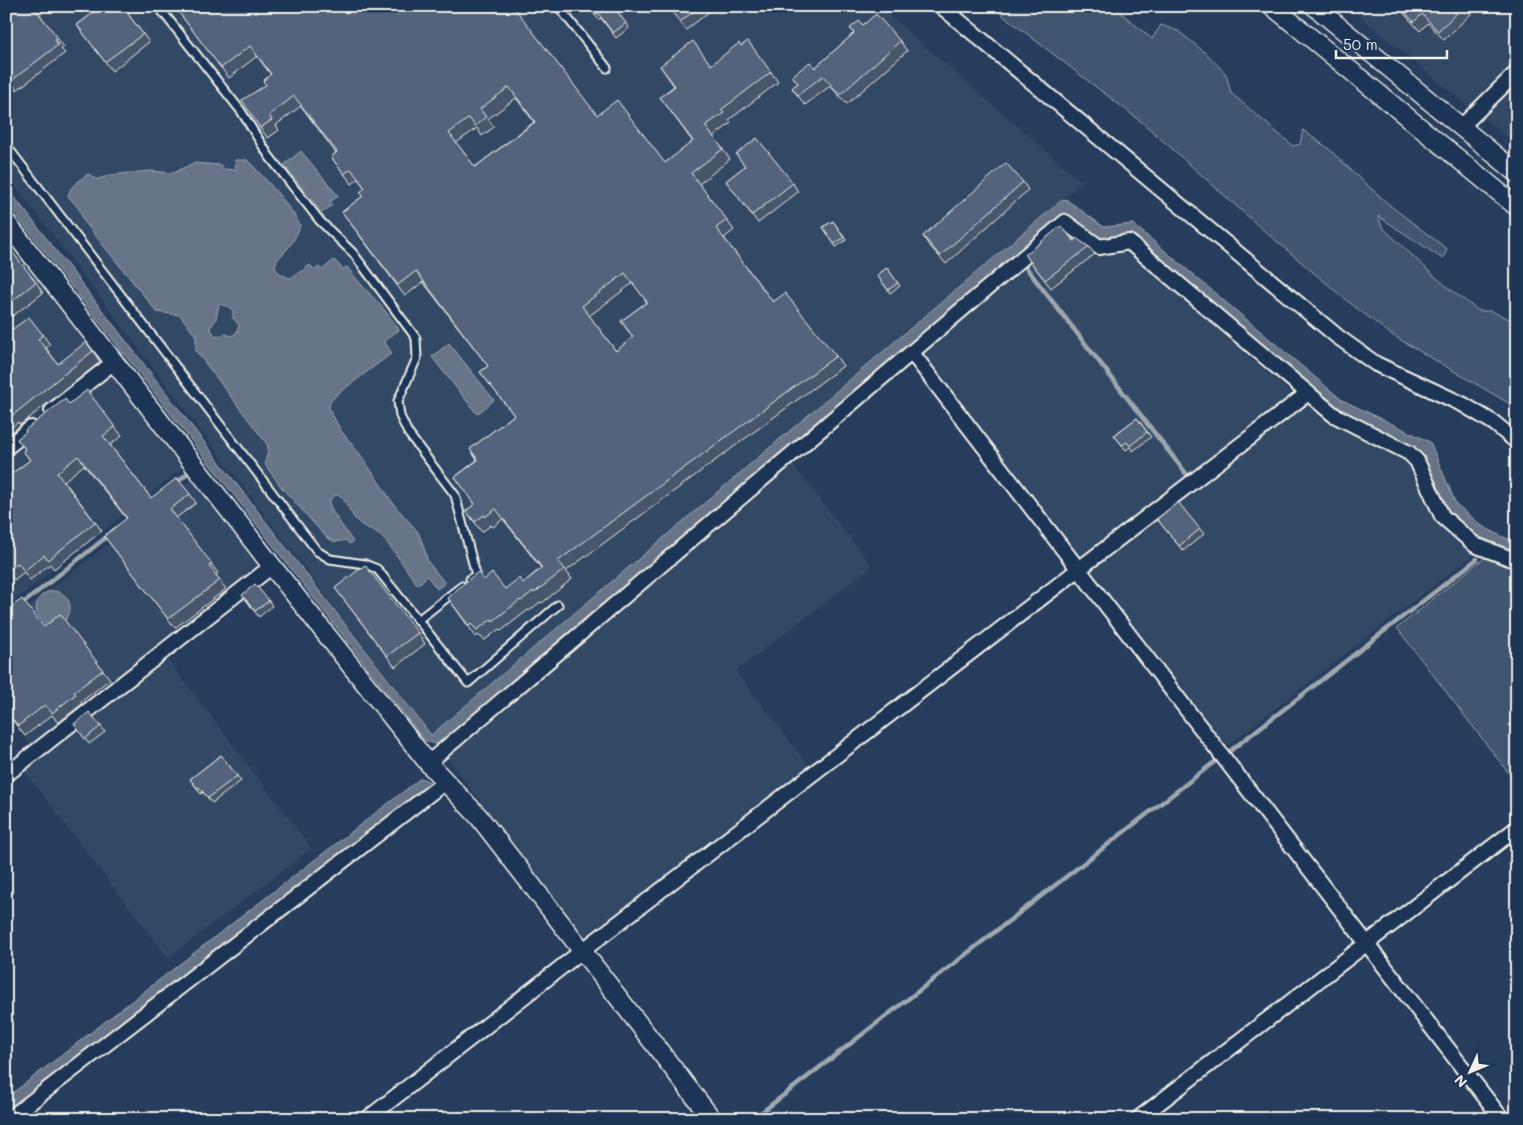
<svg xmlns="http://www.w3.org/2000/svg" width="1523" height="1125" font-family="Mali,sans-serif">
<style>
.built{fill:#334966}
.green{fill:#40546f;stroke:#9aa2ac}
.water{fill:#677588;stroke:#9fa7ae;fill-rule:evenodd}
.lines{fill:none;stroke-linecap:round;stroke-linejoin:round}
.stream{stroke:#9fa7ae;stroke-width:4.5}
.service-casing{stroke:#f4f1e8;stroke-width:11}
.minor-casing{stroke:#f4f1e8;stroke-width:18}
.tertiary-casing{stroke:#f4f1e8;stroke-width:21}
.service{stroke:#1d3557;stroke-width:7}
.minor{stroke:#1d3557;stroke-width:14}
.tertiary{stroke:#1d3557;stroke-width:18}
.wall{fill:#47566a;stroke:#f4f1e8;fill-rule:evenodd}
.building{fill:#52647b;stroke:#f4f1e8;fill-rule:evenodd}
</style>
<rect width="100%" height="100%" fill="#263d5d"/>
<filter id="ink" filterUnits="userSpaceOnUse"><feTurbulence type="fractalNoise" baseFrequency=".02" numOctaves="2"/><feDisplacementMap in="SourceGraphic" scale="10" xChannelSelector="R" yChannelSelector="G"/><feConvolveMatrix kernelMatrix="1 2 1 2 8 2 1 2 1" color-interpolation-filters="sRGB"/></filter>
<g filter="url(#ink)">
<path class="built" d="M6,6H878L1082,182L431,735L6,173Z
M1347,6H1517V60L1469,107Z
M1517,84V145L1483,117Z
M1065,229L1098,253L1125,250L1290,392V397L1083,561H1078L922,358L921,350Z
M6,235L105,363L6,441Z
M111,370L185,466L6,607V455Z
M1313,405L1331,422L1409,462L1430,509L1439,523L1471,549L1477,552L1224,748L1088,574L1302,406Z
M790,461L872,566L736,671L811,769L586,940L446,756Z
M194,477L264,566L32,747L6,713V624Z
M166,658L312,848L168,958L24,771Z"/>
<path class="green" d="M995,6H1113L1152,39L1161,25L1178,31L1207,54L1226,74L1231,93L1293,146L1300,144L1303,130L1329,149L1356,175L1392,207L1447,249L1443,259L1378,216L1382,227L1431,273L1451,290L1479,311H1491L1509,319L1517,324V408L1392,335L1346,300L1261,228L1143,123L1001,14Z
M1484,558L1517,568V784L1397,628Z"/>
<path class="water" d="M301,151L338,196L330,202L332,205L322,213L284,165Z
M235,160H247C264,177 289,204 300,225C297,237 291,244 284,253C281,256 277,259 276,263C272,271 285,277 291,278L310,265L315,270L319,267L322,270L334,260L343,269L347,267C363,289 385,307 399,330L384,341L392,353L336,395L330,402L329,408L341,431L360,454L395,506L418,532L423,545L428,562L445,583L437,589L427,576L418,585C404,568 393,546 376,532C369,527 364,529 356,520C349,512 348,502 339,495L333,496L329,502L332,511L353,542L349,544L346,540L335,542L327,538L282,488L266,466C264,458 270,453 267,444L196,351V336L180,315L157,312L83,220L80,210L68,196C69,187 81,178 89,174L95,179H99L110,175L150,171L174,173L193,163L221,165L223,169L236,170ZM219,304L229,307L233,311V318L239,325L237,332L232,336L225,334L216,337L210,328L216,319Z
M6,186L431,735L1063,199L1067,200L1104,227L1133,224L1342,400L1430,442L1456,504L1482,526L1503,537L1517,542V553L1476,535L1448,512L1442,503L1418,451L1338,408L1325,399L1129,235L1099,238L1065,213L437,745L424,740L6,202Z
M449,343L494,400L477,414L432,357Z
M36 608a17 17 0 1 1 34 0a17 17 0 1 1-34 0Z
M421,778L432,783L6,1111V1098Z"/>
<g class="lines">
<path class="stream" d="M1024,265L1188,476
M176,483L188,473
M21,605L109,535
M1230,751L1477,559
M753,1119L1217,760"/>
<defs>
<path id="service" d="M158,6L241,111L269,156L320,221L353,253L416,338L417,358L398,401L400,416L408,433L455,495L476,575L470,579
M558,6L607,68
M6,145L317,551L330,559L365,564L377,569L418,620
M462,586L418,620L468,683L558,605"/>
<path id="minor" d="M941,6L1338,337L1376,364L1464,405L1494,423L1517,442
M1461,127L1517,72
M912,353L1502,1119
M52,411L114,362
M6,448L31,428
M428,763L1065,222L1099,247L1129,242L1334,415L1409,453L1417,461L1442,516L1475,545L1517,561
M6,775L272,566
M9,1119L445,782
M367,1119L582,951L1308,393
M1138,1119L1517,828"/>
<path id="tertiary" d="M1272,6L1517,207
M1314,6L1517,173
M6,222L272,566L428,763L479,817L712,1119"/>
</defs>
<use href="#service" class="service-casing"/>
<use href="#minor" class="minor-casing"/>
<use href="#tertiary" class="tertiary-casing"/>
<use href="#service" class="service"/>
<use href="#minor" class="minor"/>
<use href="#tertiary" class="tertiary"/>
</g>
<path class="wall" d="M6,6H50L40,15L64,47L61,49L65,53L17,90L6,75Z
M99,6H122L149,42L112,71L77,25L100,8Z
M174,6H425L427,8L597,115L665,163L693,142L660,97L674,86L660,66L711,65L741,46L771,72L778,82L729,120L731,123L713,137L730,159L699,184L734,230L724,238L773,302L836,356L843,366L566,571L572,579L542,603L540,602L529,611L528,610L501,631L499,629L485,640L478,635L476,637L448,598L484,580L505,589L523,583L541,568L503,519L493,527L491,525L482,532L466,511L475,504L455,477L477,460L470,449L514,415L480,372L488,366L423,282L405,296L342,212L363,196L365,188L358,179L352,184L331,157L336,153L301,106L276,125L279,130L268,138L260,128L266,85L271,75L257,56L229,78ZM516,98L534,122L475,167L456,143L477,128L482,136L494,127L488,119ZM633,283L647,302L621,321L633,338L616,351L589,316Z
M587,6H613L629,28L616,38L601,18L599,20Z
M668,6H707L710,11L686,30Z
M1397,6H1479L1444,40L1428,23L1420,31Z
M863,25L900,41L907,51L847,104L830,86L805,105L792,88L798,83L792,76L815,68L854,33L850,28Z
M736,154L793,183L798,192L758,223L726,181L745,166Z
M1023,182L1028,190L946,264L928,244L923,236Z
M833,221L846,240L836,247L823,227Z
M1074,241L1089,247L1095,254L1051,288L1025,255Z
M6,252L36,282L43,293L6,321Z
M887,268L900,286L890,293L877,275Z
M6,334L43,335L50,345L46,348L58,364L93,351L100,362L20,425L18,422L6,432Z
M69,404L115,427L122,436L110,445L151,498L190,494L196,503L176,518L218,573L216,575L226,589L175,628L104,536L127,519L84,465L64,481L102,531L54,569L50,564L30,580L24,572L14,580L6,570V553L8,551L6,549V478L30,460L23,451L25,449L17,439Z
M1137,418L1151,437L1133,451L1130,447L1126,450L1114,435Z
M1157,519L1200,529L1204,534L1183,551Z
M335,588L418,633L425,644L395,667Z
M246,600L269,601L272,606L259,617Z
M6,611L44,627L103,670L110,679L81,702L82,704L58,723L52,715L25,736L6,712Z
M74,724L101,726L105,732L89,744Z
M221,755L241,781L212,803L203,792L201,794L190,779Z"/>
<path class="building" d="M6,6H33L58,38L55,40L58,45L11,81L6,75Z
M100,6H122L143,34L105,62L77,25L101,7Z
M174,6H425L427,8L430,6H513L597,115L617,100L665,163L693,141L660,97L675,86L660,66L693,41L711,65L739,43L741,46L748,41L771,72L721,110L724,113L705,126L723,149L691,173L727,220L716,228L773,302L785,293L836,356L558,561L565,569L534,593L533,591L521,601L520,600L493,621L492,619L477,630L471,624L469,626L448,598L463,584L478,572L484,580L492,573L505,589L519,578L523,583L542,568L496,509L485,517L484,515L475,522L466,511L475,504L455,477L478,460L470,449L514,415L480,372L488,366L416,271L398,285L342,212L363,196L360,192L365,188L351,169L344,174L331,157L337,152L294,96L269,115L272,120L260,128L242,100L266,85L263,81L271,74L250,46L221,68ZM509,87L535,122L475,167L449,133L469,118L475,126L486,117L480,109ZM625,273L647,302L621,321L633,337L616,351L582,306Z
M587,6H613L626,23L613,33L598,13L595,15Z
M668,6H700L680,22Z
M1399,6H1464L1438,31L1422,14L1414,22Z
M876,14L900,41L840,95L823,76L798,95L792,88L798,83L792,76L810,62L815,68L854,33L850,28L859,21L863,25Z
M757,138L793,183L752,215L726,181L745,166L736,154Z
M1006,163L1023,182L940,256L923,236Z
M833,221L844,238L834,244L823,227Z
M1061,226L1074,241L1076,238L1089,247L1045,280L1025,255Z
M10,249L36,282L6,306V252Z
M887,268L898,283L888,290L877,275Z
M29,317L43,335L38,339L58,364L86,342L93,351L13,415L11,412L6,416V334Z
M87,390L115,427L103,436L151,498L177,478L190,494L170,509L212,564L209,566L220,580L168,619L104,536L127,518L78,456L57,473L95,522L48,560L44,555L24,571L18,563L8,571L6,569V553L9,551L6,548V478L30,460L23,451L25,449L17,439L26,432L25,430L65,399L69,404Z
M1137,418L1147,432L1130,446L1127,442L1122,445L1114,435Z
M1178,502L1200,529L1179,546L1157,519Z
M365,565L418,633L387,656L335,588Z
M255,584L269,601L255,611L242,595Z
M22,599L44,627L60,614L103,670L74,692L76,694L52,713L45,705L18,726L6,711V611Z
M89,712L101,726L85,739L74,724Z
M221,755L237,776L208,798L199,787L197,788L190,779Z"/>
</g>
<rect width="1523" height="1125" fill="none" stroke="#1d3557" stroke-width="25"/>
<rect x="12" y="12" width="1498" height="1100" fill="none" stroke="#f4f1e8" stroke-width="2" filter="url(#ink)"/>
<g transform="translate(1470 1072) rotate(226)" stroke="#1d3557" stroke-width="4" paint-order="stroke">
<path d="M0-4L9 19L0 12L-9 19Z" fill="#f4f1e8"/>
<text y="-8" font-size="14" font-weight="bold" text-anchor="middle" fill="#f4f1e8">N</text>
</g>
<path d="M1336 50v8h111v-8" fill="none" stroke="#f4f1e8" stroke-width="2.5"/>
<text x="1343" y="50" font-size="15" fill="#f4f1e8" stroke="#1d3557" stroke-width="4" paint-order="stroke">50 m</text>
</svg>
